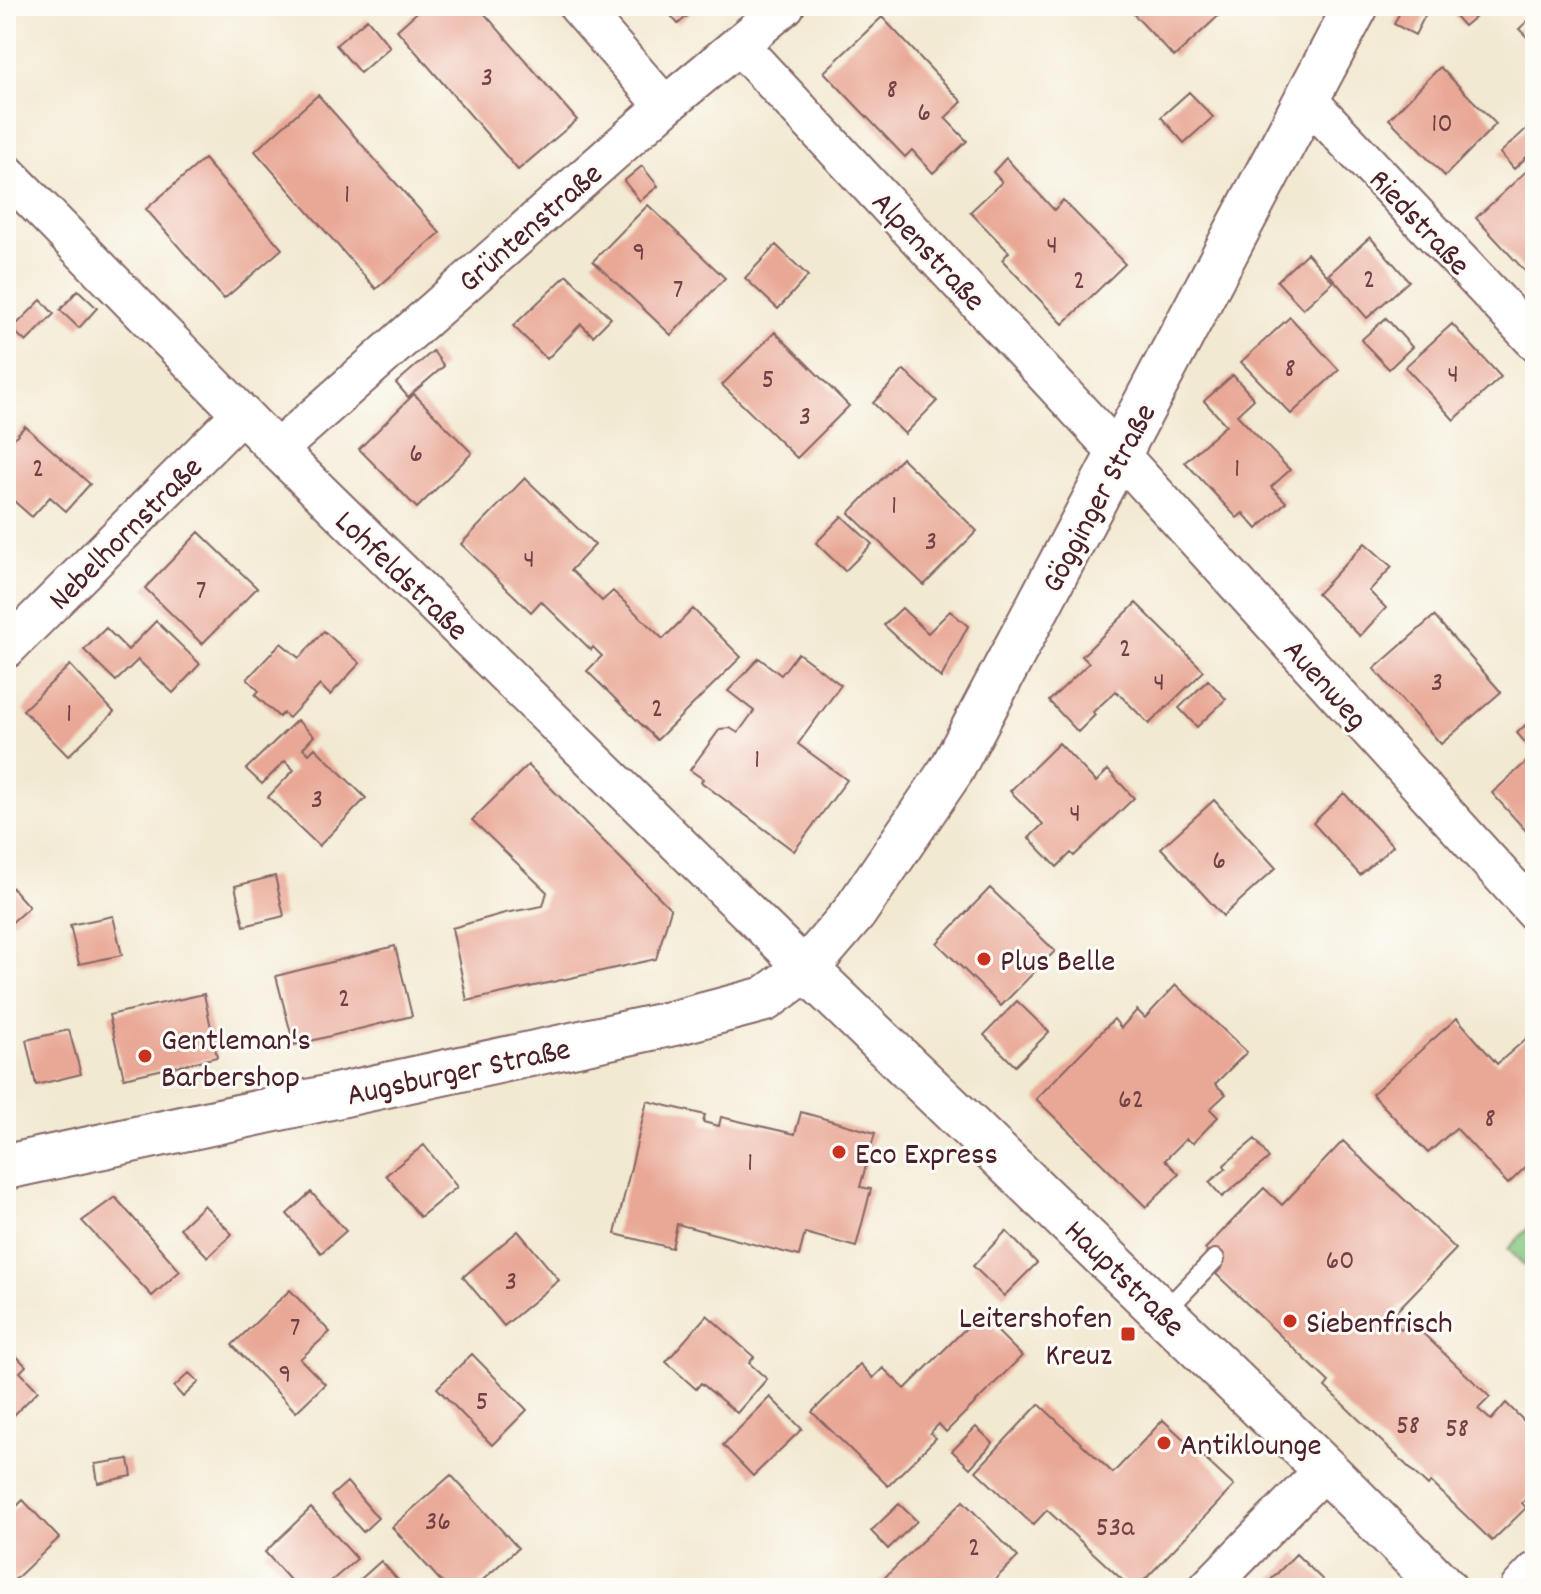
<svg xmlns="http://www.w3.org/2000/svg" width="1541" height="1594" font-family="Dekko,sans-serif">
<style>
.green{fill:#83c57e;stroke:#667254;stroke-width:2}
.building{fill:#e9a896}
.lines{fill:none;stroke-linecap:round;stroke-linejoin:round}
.service-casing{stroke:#856665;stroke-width:22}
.minor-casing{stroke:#856665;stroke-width:42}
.tertiary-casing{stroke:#856665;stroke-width:48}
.service{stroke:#fff;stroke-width:18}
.minor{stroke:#fff;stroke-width:38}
.tertiary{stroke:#fff;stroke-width:44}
.poi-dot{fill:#c8321e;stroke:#fdfcf7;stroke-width:3}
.labels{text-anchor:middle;stroke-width:6;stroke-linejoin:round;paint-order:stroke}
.number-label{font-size:28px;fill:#724146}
.street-label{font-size:32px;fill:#4a1f2b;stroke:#fdfcf7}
.poi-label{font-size:32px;fill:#4a1f2b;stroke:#fdfcf7;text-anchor:start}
</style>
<rect width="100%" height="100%" fill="#fdfcf7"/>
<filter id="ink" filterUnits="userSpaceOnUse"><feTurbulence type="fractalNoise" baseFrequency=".0125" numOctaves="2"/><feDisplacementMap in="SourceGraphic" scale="16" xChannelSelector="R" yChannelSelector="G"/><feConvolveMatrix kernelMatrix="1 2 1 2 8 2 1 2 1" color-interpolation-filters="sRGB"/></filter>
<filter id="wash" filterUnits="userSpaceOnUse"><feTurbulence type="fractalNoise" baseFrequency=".006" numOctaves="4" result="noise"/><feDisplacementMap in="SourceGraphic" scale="32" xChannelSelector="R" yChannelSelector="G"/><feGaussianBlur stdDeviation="1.8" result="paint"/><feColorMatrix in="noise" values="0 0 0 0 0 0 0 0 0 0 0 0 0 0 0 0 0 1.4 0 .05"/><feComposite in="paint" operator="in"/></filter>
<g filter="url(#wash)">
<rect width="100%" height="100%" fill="#f2e9d1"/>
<path class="green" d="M1535,1221V1276L1508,1249Z"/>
<g id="blocks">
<path class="building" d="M424,6H478L577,120L518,170L397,30Z
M663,6H699L678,24Z
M1126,6H1225L1227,8L1174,57Z
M1403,6H1430L1415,35L1394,24Z
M1446,6H1488L1464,26Z
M1535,14V41L1533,43L1519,29Z
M882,17L962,102L945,118L967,141L933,173L912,150L905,157L824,72Z
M367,19L390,47L360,73L336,45Z
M1440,67L1496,124L1445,176L1389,119Z
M1189,92L1213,117L1184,143L1161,117Z
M318,95L440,233L376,289L255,151Z
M1535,121V149L1514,169L1500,153Z
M1006,158L1054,210L1063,200L1125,264L1063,324L1002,260L1009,252L970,212L1002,182L993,172Z
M204,159L282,249L224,299L146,209Z
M1535,163V282L1476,218Z
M642,166L658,186L640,201L624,181Z
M648,205L725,278L671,335L593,261Z
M1370,237L1409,281L1367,318L1329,274Z
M776,245L808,276L778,309L745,278Z
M1307,253L1333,282L1303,309L1277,281Z
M567,275L611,318L593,336L581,324L547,359L513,326Z
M78,290L97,308L79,328L60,310Z
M41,300L54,314L26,342L12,329Z
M1290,317L1339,370L1291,414L1241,362Z
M1386,318L1412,347L1389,369L1361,340Z
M1452,324L1501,377L1454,420L1405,367Z
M775,332L849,406L797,458L722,385Z
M433,351L444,366L408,397L396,383Z
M904,370L937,401L905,434L873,403Z
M1233,375L1254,399L1237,415L1290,470L1271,487L1286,502L1257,529L1243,513L1237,518L1185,462L1226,425L1204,401Z
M414,394L472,453L417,508L359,449Z
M25,426L90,484L66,511L50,497L32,517L6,494V447Z
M902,458L977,531L924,585L849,513Z
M525,478L595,545L571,570L602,601L613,591L663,639L693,609L741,657L657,740L587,671L602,656L593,647L591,650L541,601L531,612L461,544Z
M842,516L872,544L845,571L816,543Z
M199,532L257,588L202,644L145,588Z
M1365,543L1392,567L1369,591L1386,608L1360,636L1317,594Z
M1136,603L1204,671L1149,724L1116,691L1093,712L1095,715L1078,732L1049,701L1089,663L1082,656Z
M902,608L928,633L950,611L968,626L941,678L884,625Z
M1434,616L1501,692L1441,744L1374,669Z
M156,621L200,664L173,693L138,660L116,681L84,650L106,628L128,650Z
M324,631L360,663L330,695L320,685L289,718L283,713L279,717L255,695L259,691L247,679L281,643L299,658Z
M798,653L841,685L798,744L847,780L794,851L701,782L703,779L690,770L720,729L730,728L738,733L754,711L728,691L759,658L781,675Z
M70,665L114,712L68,756L23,710Z
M1208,680L1226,699L1197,727L1179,708Z
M1535,716V754L1517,733Z
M297,720L314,736L303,748L309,754L315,748L366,798L319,846L268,797L294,770L285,761L262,784L246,769Z
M1059,743L1096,782L1108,770L1134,798L1074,856L1071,853L1057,867L1029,838L1043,824L1010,791Z
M1535,754V841L1492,793Z
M528,765L671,909L656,959L467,1001L452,928L505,913L543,906L547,892L472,820Z
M1344,793L1393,846L1360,875L1313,823Z
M1214,800L1276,868L1223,916L1161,848Z
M275,876L284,916L244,926L235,886Z
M6,881L29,907L10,924L6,919Z
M990,888L1055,951L1001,1006L937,943Z
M113,916L122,955L79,964L70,925Z
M395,946L412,1016L294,1045L276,976Z
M1176,985L1247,1052L1215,1084L1226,1094L1210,1109L1218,1117L1193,1143L1186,1139L1165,1160L1179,1174L1146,1207L1036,1099L1114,1019L1121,1028L1137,1010L1145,1018Z
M204,994L217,1057L124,1078L109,1015Z
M1017,1001L1049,1032L1015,1066L984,1035Z
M1457,1018L1497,1064L1535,1031V1158L1508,1184L1456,1128L1428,1153L1372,1094Z
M69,1030L81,1074L36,1085L26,1040Z
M647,1101L705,1115L703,1122L719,1126L721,1117L795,1134L801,1112L875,1133L860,1187L871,1189L856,1247L805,1233L799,1256L677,1224L672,1248L615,1234Z
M1255,1139L1269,1158L1222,1197L1209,1182L1226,1169L1224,1165Z
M1343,1141L1456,1249L1389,1319L1401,1329L1410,1321L1490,1397L1478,1409L1491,1420L1506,1403L1535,1432V1490L1522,1503L1526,1508L1492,1541L1431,1482L1428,1486L1325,1387L1329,1382L1216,1274L1223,1266L1205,1249L1264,1188L1282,1205Z
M424,1145L457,1187L420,1217L386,1175Z
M311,1192L346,1231L321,1253L287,1214Z
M115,1197L180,1271L152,1296L82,1221Z
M204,1205L232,1234L208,1257L180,1228Z
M518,1231L559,1280L504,1326L463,1277Z
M1006,1231L1037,1263L1004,1296L973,1266Z
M290,1290L330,1332L300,1359L325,1384L296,1412L232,1345Z
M980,1314L1022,1356L946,1432L939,1424L930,1433L936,1438L888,1486L812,1412L860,1364L873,1378L883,1368L905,1389Z
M707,1315L754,1357L749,1363L767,1379L737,1413L701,1383L696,1389L666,1362Z
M6,1345L26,1366L20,1372L38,1391L6,1423Z
M472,1354L527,1410L492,1445L437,1388Z
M189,1373L199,1382L183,1397L174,1387Z
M770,1397L802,1429L753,1476L723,1445Z
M1039,1404L1113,1473L1163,1420L1234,1486L1137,1588H1131L1047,1510L1033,1525L976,1471Z
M976,1427L993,1443L970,1468L952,1451Z
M129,1459L132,1476L98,1483L95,1464Z
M451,1475L518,1548L474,1588H447L392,1527Z
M347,1482L378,1518L363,1532L331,1496Z
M23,1500L59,1538L6,1588V1517Z
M963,1501L1018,1557L986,1588H874Z
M899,1504L917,1521L888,1549L871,1531Z
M311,1508L357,1559L323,1588H297L265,1552Z
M1296,1554L1331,1588H1263Z
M381,1561L405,1588H357L354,1585Z"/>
</g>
</g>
<g filter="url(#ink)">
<use href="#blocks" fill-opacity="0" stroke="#856665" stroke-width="2"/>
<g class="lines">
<defs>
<path id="service" d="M1163,1313L1215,1259"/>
<path id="minor" d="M578,6L665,106
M739,45L1120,455L1535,912
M1308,100L1535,341
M6,173L277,450L806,969
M277,450L665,106L785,6
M6,649L241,414
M1208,1588L1325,1469
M1520,1588L1535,1572"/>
<path id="tertiary" d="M806,969L1325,1469L1444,1588
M6,1167L674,1023L765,999L806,969L854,913L952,769L1356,6"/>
</defs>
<use href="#service" class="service-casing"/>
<use href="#minor" class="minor-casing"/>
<use href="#tertiary" class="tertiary-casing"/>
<use href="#service" class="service"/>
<use href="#minor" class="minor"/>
<use href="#tertiary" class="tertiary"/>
</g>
</g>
<g class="poi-dot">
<circle cx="984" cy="959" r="8"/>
<circle cx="145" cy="1056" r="8"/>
<circle cx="839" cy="1152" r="8"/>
<circle cx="1290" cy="1321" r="8"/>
<rect x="1120" y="1326" width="16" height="16" rx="4"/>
<circle cx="1164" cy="1443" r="8"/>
</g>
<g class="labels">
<g class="number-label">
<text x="487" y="85">3</text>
<text x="892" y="97">8</text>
<text x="924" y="120">6</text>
<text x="1442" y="131">10</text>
<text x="347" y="202">1</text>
<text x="1052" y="253">4</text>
<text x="639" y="260">9</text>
<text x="1369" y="287">2</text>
<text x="1079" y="288">2</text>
<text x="678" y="297">7</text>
<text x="1290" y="376">8</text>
<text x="1453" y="382">4</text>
<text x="768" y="387">5</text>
<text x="805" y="424">3</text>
<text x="416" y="461">6</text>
<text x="38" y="476">2</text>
<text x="1237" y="476">1</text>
<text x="894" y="513">1</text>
<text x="931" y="549">3</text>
<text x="529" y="567">4</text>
<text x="201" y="598">7</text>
<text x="1125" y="656">2</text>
<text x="1159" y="690">4</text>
<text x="1437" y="690">3</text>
<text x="657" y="716">2</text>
<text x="69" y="721">1</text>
<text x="757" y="767">1</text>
<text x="317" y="807">3</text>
<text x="1075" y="821">4</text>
<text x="1219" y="868">6</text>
<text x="344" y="1006">2</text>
<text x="1131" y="1107">62</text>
<text x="1490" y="1126">8</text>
<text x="750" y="1170">1</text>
<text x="1340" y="1268">60</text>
<text x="511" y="1289">3</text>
<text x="295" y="1335">7</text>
<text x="285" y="1382">9</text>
<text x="482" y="1409">5</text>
<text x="1408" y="1433">58</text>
<text x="1457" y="1436">58</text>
<text x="438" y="1529">36</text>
<text x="1115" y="1535">53a</text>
<text x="974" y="1555">2</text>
</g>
<g class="street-label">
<text transform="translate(1421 221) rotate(47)" y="11">Riedstraße</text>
<text transform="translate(529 226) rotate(-41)" y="11">Grüntenstraße</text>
<text transform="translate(930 250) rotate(47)" y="11">Alpenstraße</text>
<text transform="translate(1097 497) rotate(-62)" y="11">Gögginger Straße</text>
<text transform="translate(124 532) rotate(-45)" y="11">Nebelhornstraße</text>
<text transform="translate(403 574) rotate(44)" y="11">Lohfeldstraße</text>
<text transform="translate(1327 683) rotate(48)" y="11">Auenweg</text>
<text transform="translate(458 1070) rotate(-12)" y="11">Augsburger Straße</text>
<text transform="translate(1126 1277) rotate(44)" y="11">Hauptstraße</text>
</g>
<g class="poi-label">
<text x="1000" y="970">Plus Belle</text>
<text x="161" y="1049">Gentleman's<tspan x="161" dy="37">Barbershop</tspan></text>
<text x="855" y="1163">Eco Express</text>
<text x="1112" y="1327" text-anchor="end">Leitershofen<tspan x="1112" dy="37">Kreuz</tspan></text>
<text x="1306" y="1332">Siebenfrisch</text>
<text x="1180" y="1454">Antiklounge</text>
</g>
</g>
<rect width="1541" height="1594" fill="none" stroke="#fdfcf7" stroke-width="32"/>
</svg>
